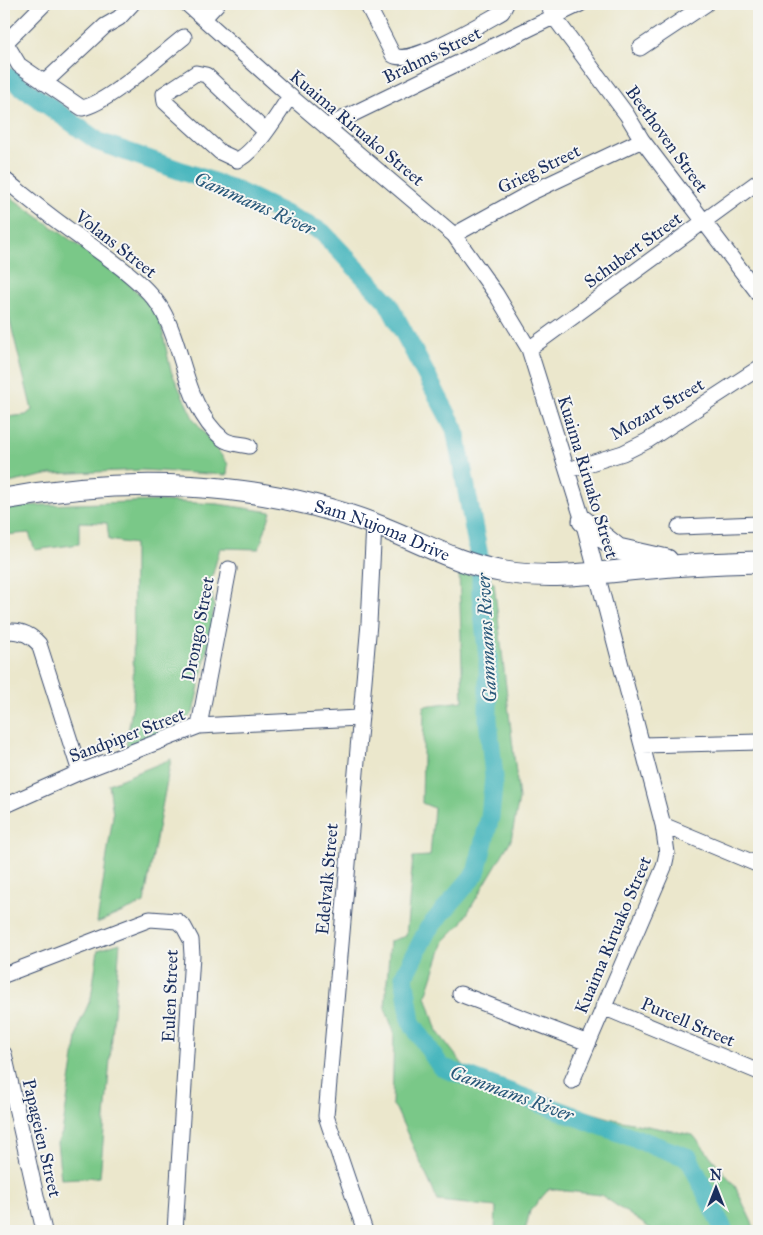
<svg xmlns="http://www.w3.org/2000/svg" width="763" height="1235" font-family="'IM FELL Great Primer',serif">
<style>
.green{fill:#7ac888;stroke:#4a7c73}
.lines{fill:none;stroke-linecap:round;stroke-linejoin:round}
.river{stroke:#47b6bd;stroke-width:19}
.minor-casing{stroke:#3a4b6e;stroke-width:17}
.highway-casing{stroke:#3a4b6e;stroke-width:23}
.minor{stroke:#fff;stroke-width:15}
.highway{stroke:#fff;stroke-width:21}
.labels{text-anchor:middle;stroke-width:4;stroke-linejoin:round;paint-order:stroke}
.street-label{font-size:18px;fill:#1b2f5e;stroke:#f6f6f2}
.water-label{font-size:19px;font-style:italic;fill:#28587a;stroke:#f6f6f2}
</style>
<rect width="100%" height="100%" fill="#f6f6f2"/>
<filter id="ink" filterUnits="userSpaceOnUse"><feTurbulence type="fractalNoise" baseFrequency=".02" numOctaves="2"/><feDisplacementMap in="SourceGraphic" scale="10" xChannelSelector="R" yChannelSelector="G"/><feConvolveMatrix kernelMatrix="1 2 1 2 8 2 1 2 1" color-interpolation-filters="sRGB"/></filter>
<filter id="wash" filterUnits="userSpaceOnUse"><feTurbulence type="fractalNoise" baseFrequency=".0096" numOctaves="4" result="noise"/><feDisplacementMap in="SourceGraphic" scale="20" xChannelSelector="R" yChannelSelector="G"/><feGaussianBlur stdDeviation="1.12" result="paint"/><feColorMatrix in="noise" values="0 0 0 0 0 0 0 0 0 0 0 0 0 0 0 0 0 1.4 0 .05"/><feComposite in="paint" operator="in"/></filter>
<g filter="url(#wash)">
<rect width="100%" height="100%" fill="#ebe7cc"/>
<path class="green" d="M5,193L121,276L145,300L160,320L171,371L193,418L228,464L227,475L142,470L51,474L4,484V417L26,415L32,410L4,297Z
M160,501L218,504L271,512L259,549L220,548L210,584L214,606L210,637L193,713L179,727L126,746L133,702L134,544L109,540L107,523L79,522V544L35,550L29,533L4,535V509L16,506Z
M459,571L494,583L519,799L511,840L461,924L444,941L426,996L437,1031L464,1066L555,1102L617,1120L693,1135L735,1186L756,1231H654L601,1195L549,1189L530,1211L525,1231H495L496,1207L438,1201L396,1109L392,1104L394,1032L385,1008L390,941L406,936L413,857L430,856L434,808L422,803L424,706L463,701Z
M171,759L144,903L97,923L113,815L109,784Z
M120,943L100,1177L61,1179L57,1143L62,1133L79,1025L91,998L98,950Z"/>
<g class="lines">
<path class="river" d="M4,74L99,142L233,189L322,232L387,301L455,429L481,566V595L488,658V719L494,777L490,817L476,873L428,929L404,976L411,1022L441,1067L689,1158L724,1231"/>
</g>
</g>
<g filter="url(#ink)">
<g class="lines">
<defs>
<path id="minor" d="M187,4L290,96L454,235L496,294L529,349L583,521L663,825L667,853L664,867L572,1081
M367,4L393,55C409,67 484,22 502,12L506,4
M548,4L554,17L627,115L642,140L759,294
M204,18L217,4
M4,40L19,65L82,108C107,104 162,54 184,37
M5,43L44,4
M640,48L706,4
M44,83L105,26L119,18L132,4
M326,127L580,4
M265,131L206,75L196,73L164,94L165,102L220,152L237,160C255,153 279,113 290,96
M4,179C24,195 43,211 64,226C92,247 145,280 162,310C185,350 185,408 223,439C229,444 241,444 249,446
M454,235L530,193L642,140
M529,349L759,181
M568,470L623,453L647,441L759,368
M679,527L759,524
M4,632C18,629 29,633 39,644L80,772
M199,726L229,569
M642,745L759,742
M4,806L80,772L199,726L359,718
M663,825L759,865
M4,975L150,919L177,921L184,927L191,940L192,955L175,1231
M460,994L588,1043
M603,1007L759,1072
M4,1054L44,1231
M365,1231L326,1116L369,623L374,524"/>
<g id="highway">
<path id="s1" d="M4,499C126,476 257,480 374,524C417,540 459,565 505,572C553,580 602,572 651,568C687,564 723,563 759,562"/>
<path d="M583,521L618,549L667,560"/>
</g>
</defs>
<use href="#minor" class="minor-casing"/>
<use href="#highway" class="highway-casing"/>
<use href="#minor" class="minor"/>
<use href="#highway" class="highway"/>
</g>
</g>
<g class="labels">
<g class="street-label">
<text transform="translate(432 55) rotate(-26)" y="6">Brahms Street</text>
<text transform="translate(357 128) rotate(40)" y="6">Kuaima Riruako Street</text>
<text transform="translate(667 139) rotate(54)" y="6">Beethoven Street</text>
<text transform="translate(539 169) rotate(-26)" y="6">Grieg Street</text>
<text transform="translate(116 244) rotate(38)" y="6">Volans Street</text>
<text transform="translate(633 250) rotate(-36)" y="6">Schubert Street</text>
<text transform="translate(657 409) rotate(-30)" y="6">Mozart Street</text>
<text transform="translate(588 477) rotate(73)" y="6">Kuaima Riruako Street</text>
<text dy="6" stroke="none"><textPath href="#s1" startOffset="385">Sam Nujoma Drive</textPath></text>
<text transform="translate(198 629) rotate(-79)" y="6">Drongo Street</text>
<text transform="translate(127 735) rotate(-21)" y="6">Sandpiper Street</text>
<text transform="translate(327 879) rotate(-85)" y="6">Edelvalk Street</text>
<text transform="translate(613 935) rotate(-67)" y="6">Kuaima Riruako Street</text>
<text transform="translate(170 996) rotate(-88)" y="6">Eulen Street</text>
<text transform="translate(688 1022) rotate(23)" y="6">Purcell Street</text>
<text transform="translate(42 1138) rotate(77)" y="6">Papageien Street</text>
</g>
<g class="water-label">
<text transform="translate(255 203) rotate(24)" y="7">Gammams River</text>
<text transform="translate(486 638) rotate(-93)" y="7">Gammams River</text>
<text transform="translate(512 1093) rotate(20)" y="7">Gammams River</text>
</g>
</g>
<rect width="763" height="1235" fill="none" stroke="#f6f6f2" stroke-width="20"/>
<g transform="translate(716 1188)" stroke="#f6f6f2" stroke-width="4" paint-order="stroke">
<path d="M0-4L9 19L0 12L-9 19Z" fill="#1b2f5e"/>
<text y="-8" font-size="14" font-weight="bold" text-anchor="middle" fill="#1b2f5e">N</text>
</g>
</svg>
